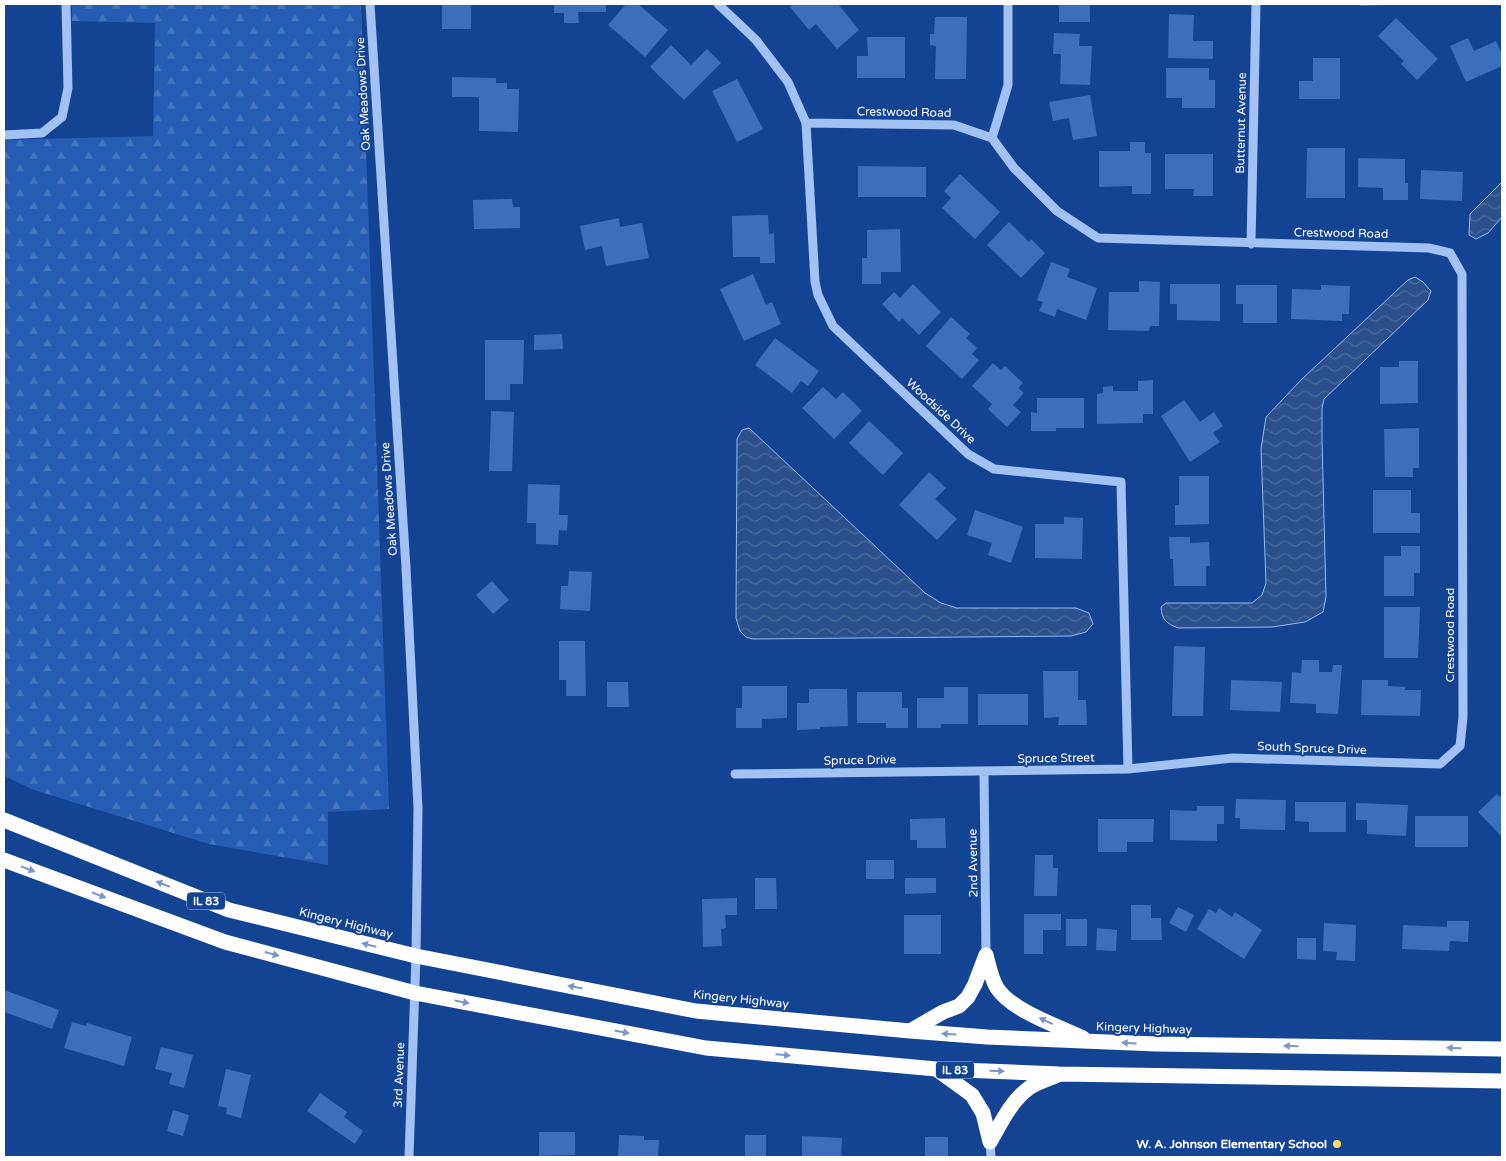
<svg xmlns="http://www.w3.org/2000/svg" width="1506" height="1161" font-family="'Varela Round',sans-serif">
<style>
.forest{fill:url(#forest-firs)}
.water{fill:url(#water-waves);stroke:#93bcf6}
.building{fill:#3b6ebc}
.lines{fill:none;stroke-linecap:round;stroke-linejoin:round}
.minor{stroke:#a1c2f2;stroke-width:9}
.highway{stroke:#fff;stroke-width:15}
.oneway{fill:#7d98c4}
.poi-dot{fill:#ffda63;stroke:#134494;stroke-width:2}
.labels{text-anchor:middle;stroke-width:4;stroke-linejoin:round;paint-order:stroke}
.shield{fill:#134494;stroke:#b8c7df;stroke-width:1}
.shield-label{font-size:11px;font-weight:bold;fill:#fff}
.street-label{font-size:12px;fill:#fff;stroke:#134494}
.poi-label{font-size:12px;font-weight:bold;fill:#fff;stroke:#134494;text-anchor:end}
</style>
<defs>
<pattern id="forest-firs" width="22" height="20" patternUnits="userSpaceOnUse" patternTransform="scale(1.25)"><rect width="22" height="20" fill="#245db3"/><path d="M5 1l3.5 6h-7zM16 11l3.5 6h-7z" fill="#4575be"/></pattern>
<pattern id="water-waves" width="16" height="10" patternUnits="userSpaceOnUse" patternTransform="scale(1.25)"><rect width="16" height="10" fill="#2b508b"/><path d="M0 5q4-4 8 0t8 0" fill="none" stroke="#4b6a9c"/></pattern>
</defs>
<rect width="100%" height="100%" fill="#134494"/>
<path class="forest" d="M72,4H361L389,809L328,812V865L209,844L34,790L4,776V140L153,136L155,23L72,21Z"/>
<path class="water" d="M1502,182V217L1488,233L1476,239L1469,235L1470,214Z
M1415,277L1423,282L1431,291L1428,300L1324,399L1322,409V439L1326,597L1323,612L1305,622L1272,627L1178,628C1166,623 1162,620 1161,607L1166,603H1252L1262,595L1266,583L1261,449L1266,417L1302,379L1408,280Z
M749,428L925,593L941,603L957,608H1076L1089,613L1093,624L1086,632L1071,636L753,639L746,637L740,631L736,618L737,439L742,430Z"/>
<path class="building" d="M442,4H471V29H442Z
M554,4H606V12H578L579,23H564V13H554Z
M626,4H638L668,30L645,57L608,25Z
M793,4H811L812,5L814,4H838L859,30L837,49L816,24L809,30L790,7Z
M1059,4H1090V22H1059Z
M1360,4H1387V5L1360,6Z
M1169,14L1194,15L1193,41H1213V59L1168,58Z
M935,17H967L966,79H935L936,46L930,45V34H934Z
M1396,18L1438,59L1417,80L1401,64L1404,61L1378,36Z
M1054,33L1080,34L1079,46H1092L1090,85L1060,84L1061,54H1053Z
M867,37H905V78H857V56H868Z
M1468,38L1474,51L1496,41L1502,54V66L1466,82L1450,46Z
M671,45L691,65L707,49L721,63L684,100L650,67Z
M1313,58H1340V99H1299V81H1313Z
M1166,68H1209V80H1215V108H1182V98H1166Z
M452,77L496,78V83H507V89H519L518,132L479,131V97H452Z
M737,79L763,129L737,142L712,91Z
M1090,95L1097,136L1073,140L1069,118L1053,121L1049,102Z
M1130,142H1145V153H1151V194H1132V186L1099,187V151H1130Z
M1307,148H1345V198H1306Z
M1165,154H1213V196H1193L1194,189H1165Z
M1358,158L1405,159V183H1408V200H1383V188L1358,187Z
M858,166L926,167V197H858Z
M1421,170L1463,172L1462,201L1420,199Z
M960,174L1000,212L975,239L942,208L951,198L944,191Z
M512,199L513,207H520V228L474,229L473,200Z
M768,215L769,234L774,233L775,263H760V257H733L732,216Z
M619,218L620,227L642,223L649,258L606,266L602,246L585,250L580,226Z
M1009,222L1029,242L1031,239L1045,253L1021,278L987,245Z
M900,229L901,272H881V284H862V258H867V230Z
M1051,262L1070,269L1067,277L1097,288L1086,320L1057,309L1055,317L1039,311L1043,302L1037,300Z
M753,274L766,305L772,302L781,324L744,341L720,289Z
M1139,281L1160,282L1159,326H1150L1149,331L1108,330L1109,292H1139Z
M913,284L941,312L919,335L902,318L899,322L882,304L894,292L900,298Z
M1170,284H1220V321L1177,320V304H1170Z
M1236,285H1277V323H1243V304H1236Z
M1321,285L1350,286L1349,314H1342V321L1291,319L1292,289L1321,290Z
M951,317L970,334L966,338L977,348L972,354L979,360L962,379L926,346Z
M562,334L563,349L534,350V335Z
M775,338L819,371L808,386L801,381L792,393L755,365Z
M485,340H524L523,384H510V400H485Z
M1399,361H1418V403L1380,404V367H1399Z
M993,363L1001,370L1005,366L1023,383L1018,388L1024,393L1013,405L1021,412L1007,427L988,409L992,404L972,386Z
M1153,380V414H1143V423L1097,424V394L1103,393V387L1113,386V391H1138V381Z
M823,387L836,399L843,392L862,411L834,439L802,408Z
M1037,398H1084V428H1056V431H1031V412L1037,413Z
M1184,400L1200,422L1214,412L1223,426L1213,433L1220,442L1190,462L1161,416Z
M491,411L514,412L512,471H489Z
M869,421L903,453L883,475L849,443Z
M1419,428V468H1413V477H1385L1384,429Z
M929,472L946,488L935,499L957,519L937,540L899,505Z
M1179,476H1209V524L1175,525V505H1179Z
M528,484L560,485L559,515H568L567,531L559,530L558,545L536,544V523H527Z
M1373,490H1411V513H1420V533H1373Z
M975,510L1023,527L1011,563L988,555L992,543L967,535Z
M1064,517L1083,518L1082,559L1035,558V524H1064Z
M1169,537H1190V543L1209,542L1210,566H1206V586H1174L1173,559H1170Z
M1401,546H1420V573H1414V596H1384V556H1401Z
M569,571L592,572L590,611L560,609L561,586H568Z
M492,581L509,600L493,614L476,595Z
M1384,607H1420L1418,658H1384Z
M559,641H585L586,696H566V680H559Z
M1174,646L1205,647L1203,716H1172Z
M1302,660H1319V672H1332L1333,665H1342L1338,714L1316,713V704L1290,703L1292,672L1301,673Z
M1043,671H1078V700H1086L1087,725H1058L1059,717L1044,718Z
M1231,680L1282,682L1280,712L1230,710Z
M1362,680H1388V686L1405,687V690H1421L1420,716L1361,715Z
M607,682H628L629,707H607Z
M742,686H787V718L762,719V728H736V708H742Z
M944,687H968V724H941V728H917V698H944Z
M809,689H847L848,726L820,727V729L797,730V703H809Z
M857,692H902V708H908V728H886V723H857Z
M978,694H1028V725H978Z
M1497,794L1499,797L1502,794V837L1478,812Z
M1236,799L1286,800L1285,830L1240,829V818H1235Z
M1295,802H1346V832H1309V822L1295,821Z
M1356,803L1408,805L1406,836L1367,834V820H1356Z
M1197,806H1224V824H1217V841L1170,840V810L1197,811Z
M1415,816H1468V847H1415Z
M945,818L946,848H917V840H910V819Z
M1098,819H1154L1153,842H1127V852H1098Z
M1035,855H1053V868H1058L1057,896H1034Z
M866,860H894V879H866Z
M755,878H776L777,909H755Z
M905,878H936V893L905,894Z
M737,898V915H725L726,928L721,929L722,946L703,947L702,899Z
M1131,905H1151V918H1161L1162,940H1131Z
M1178,907L1194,915L1186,932L1169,923Z
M1219,908L1232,917L1235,912L1262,930L1244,959L1197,929L1209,909L1216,913Z
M1024,914H1061V930H1043V954H1024Z
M904,915H941V954H904Z
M1066,919H1087V946H1066Z
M1447,921H1469L1468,942L1450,941L1449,951L1402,949L1403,925L1447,927Z
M1324,923L1356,925L1355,961L1336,960L1337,952L1323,951Z
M1097,928L1117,930L1116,951L1096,950Z
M1297,938H1316V960L1297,959Z
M4,990L59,1010L52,1029L4,1012Z
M72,1022L86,1026L87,1023L132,1037L124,1066L64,1048Z
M161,1047L193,1055L184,1088L169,1084L172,1073L155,1069Z
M226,1069L251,1075L241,1118L226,1114L227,1108L218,1106Z
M320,1093L347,1112L344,1117L363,1131L355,1144L307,1111Z
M173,1110L189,1115L183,1136L167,1131Z
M539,1132H575V1155L539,1156Z
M619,1135L644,1136V1140H659L658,1157H618Z
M745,1135H766V1157H745Z
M802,1136L842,1138L841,1157H802Z
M925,1137H948V1157H925Z"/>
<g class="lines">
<path class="minor" d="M370,4L406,568L418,808L416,956L409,1157
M718,4L756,40L788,82L806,123L815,282L818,295L833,326L968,454L994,469L1121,482L1128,769
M4,135L42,133L62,117L68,88L66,4
M992,138L1008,85V4
M1251,244L1256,4
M984,772L986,955
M735,774L1128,769L1233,758L1440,764L1460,746L1463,717L1462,274L1450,253L1429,248L1098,238L1057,211L1014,168L992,138L954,125L806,123
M990,1142L991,1157"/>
<path class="highway" d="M4,820L229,910L416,956L696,1011L910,1031L987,1037L1156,1044L1502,1049
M4,860L225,942L415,993L706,1048L936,1069L1059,1074L1502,1081
M986,955C989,966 991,978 997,988C1012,1011 1058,1026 1083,1038
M910,1031L943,1012L959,1006L968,997L975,984L986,955
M936,1069L972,1095L983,1113L990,1142
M990,1142C1001,1123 1011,1101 1029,1088C1037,1082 1049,1079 1058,1075"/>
</g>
<defs><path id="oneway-solid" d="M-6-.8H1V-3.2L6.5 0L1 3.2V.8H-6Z" transform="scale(1.25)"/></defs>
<g class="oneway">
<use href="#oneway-solid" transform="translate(28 869) rotate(21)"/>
<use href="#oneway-solid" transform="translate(163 884) rotate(-158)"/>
<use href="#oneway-solid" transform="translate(99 895) rotate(21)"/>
<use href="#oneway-solid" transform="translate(369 945) rotate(-166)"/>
<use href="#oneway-solid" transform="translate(272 954) rotate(15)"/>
<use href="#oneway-solid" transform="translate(575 987) rotate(-169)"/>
<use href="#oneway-solid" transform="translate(462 1002) rotate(11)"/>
<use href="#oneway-solid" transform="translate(1046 1021) rotate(-155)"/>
<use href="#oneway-solid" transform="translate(622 1032) rotate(11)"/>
<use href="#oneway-solid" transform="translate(949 1034) rotate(-176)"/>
<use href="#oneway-solid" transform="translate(1129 1043) rotate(-177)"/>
<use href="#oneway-solid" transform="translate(1291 1046) rotate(-179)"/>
<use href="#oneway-solid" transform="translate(1454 1048) rotate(-179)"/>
<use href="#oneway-solid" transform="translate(783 1055) rotate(5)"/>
<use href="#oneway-solid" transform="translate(997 1071) rotate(2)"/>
</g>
<circle class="poi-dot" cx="1337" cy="1144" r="5"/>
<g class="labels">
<g class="shield">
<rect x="187" y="892.5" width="38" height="17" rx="4"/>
<rect x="936" y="1061.5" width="38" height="17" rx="4"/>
</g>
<g class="shield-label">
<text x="206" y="905">IL 83</text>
<text x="955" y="1074">IL 83</text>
</g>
<g class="street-label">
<text transform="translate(363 94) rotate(-93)" y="4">Oak Meadows Drive</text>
<text transform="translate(904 112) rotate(1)" y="4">Crestwood Road</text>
<text transform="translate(1241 123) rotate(-89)" y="4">Butternut Avenue</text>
<text transform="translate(1341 233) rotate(1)" y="4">Crestwood Road</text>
<text transform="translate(941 411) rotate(43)" y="4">Woodside Drive</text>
<text transform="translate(389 499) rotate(-94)" y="4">Oak Meadows Drive</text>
<text transform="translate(1450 635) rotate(-90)" y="4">Crestwood Road</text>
<text transform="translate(1312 748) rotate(2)" y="4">South Spruce Drive</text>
<text transform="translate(1056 758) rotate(-1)" y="4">Spruce Street</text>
<text transform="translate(860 760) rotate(-1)" y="4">Spruce Drive</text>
<text transform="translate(973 863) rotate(-91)" y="4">2nd Avenue</text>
<text transform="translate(346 923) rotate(14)" y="4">Kingery Highway</text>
<text transform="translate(741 999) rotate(6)" y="4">Kingery Highway</text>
<text transform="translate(1144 1028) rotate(2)" y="4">Kingery Highway</text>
<text transform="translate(399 1075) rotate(-88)" y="4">3rd Avenue</text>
</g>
<g class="poi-label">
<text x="1327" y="1148">W. A. Johnson Elementary School</text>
</g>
</g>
<rect width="1506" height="1161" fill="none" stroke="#ffffff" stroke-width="10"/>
</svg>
